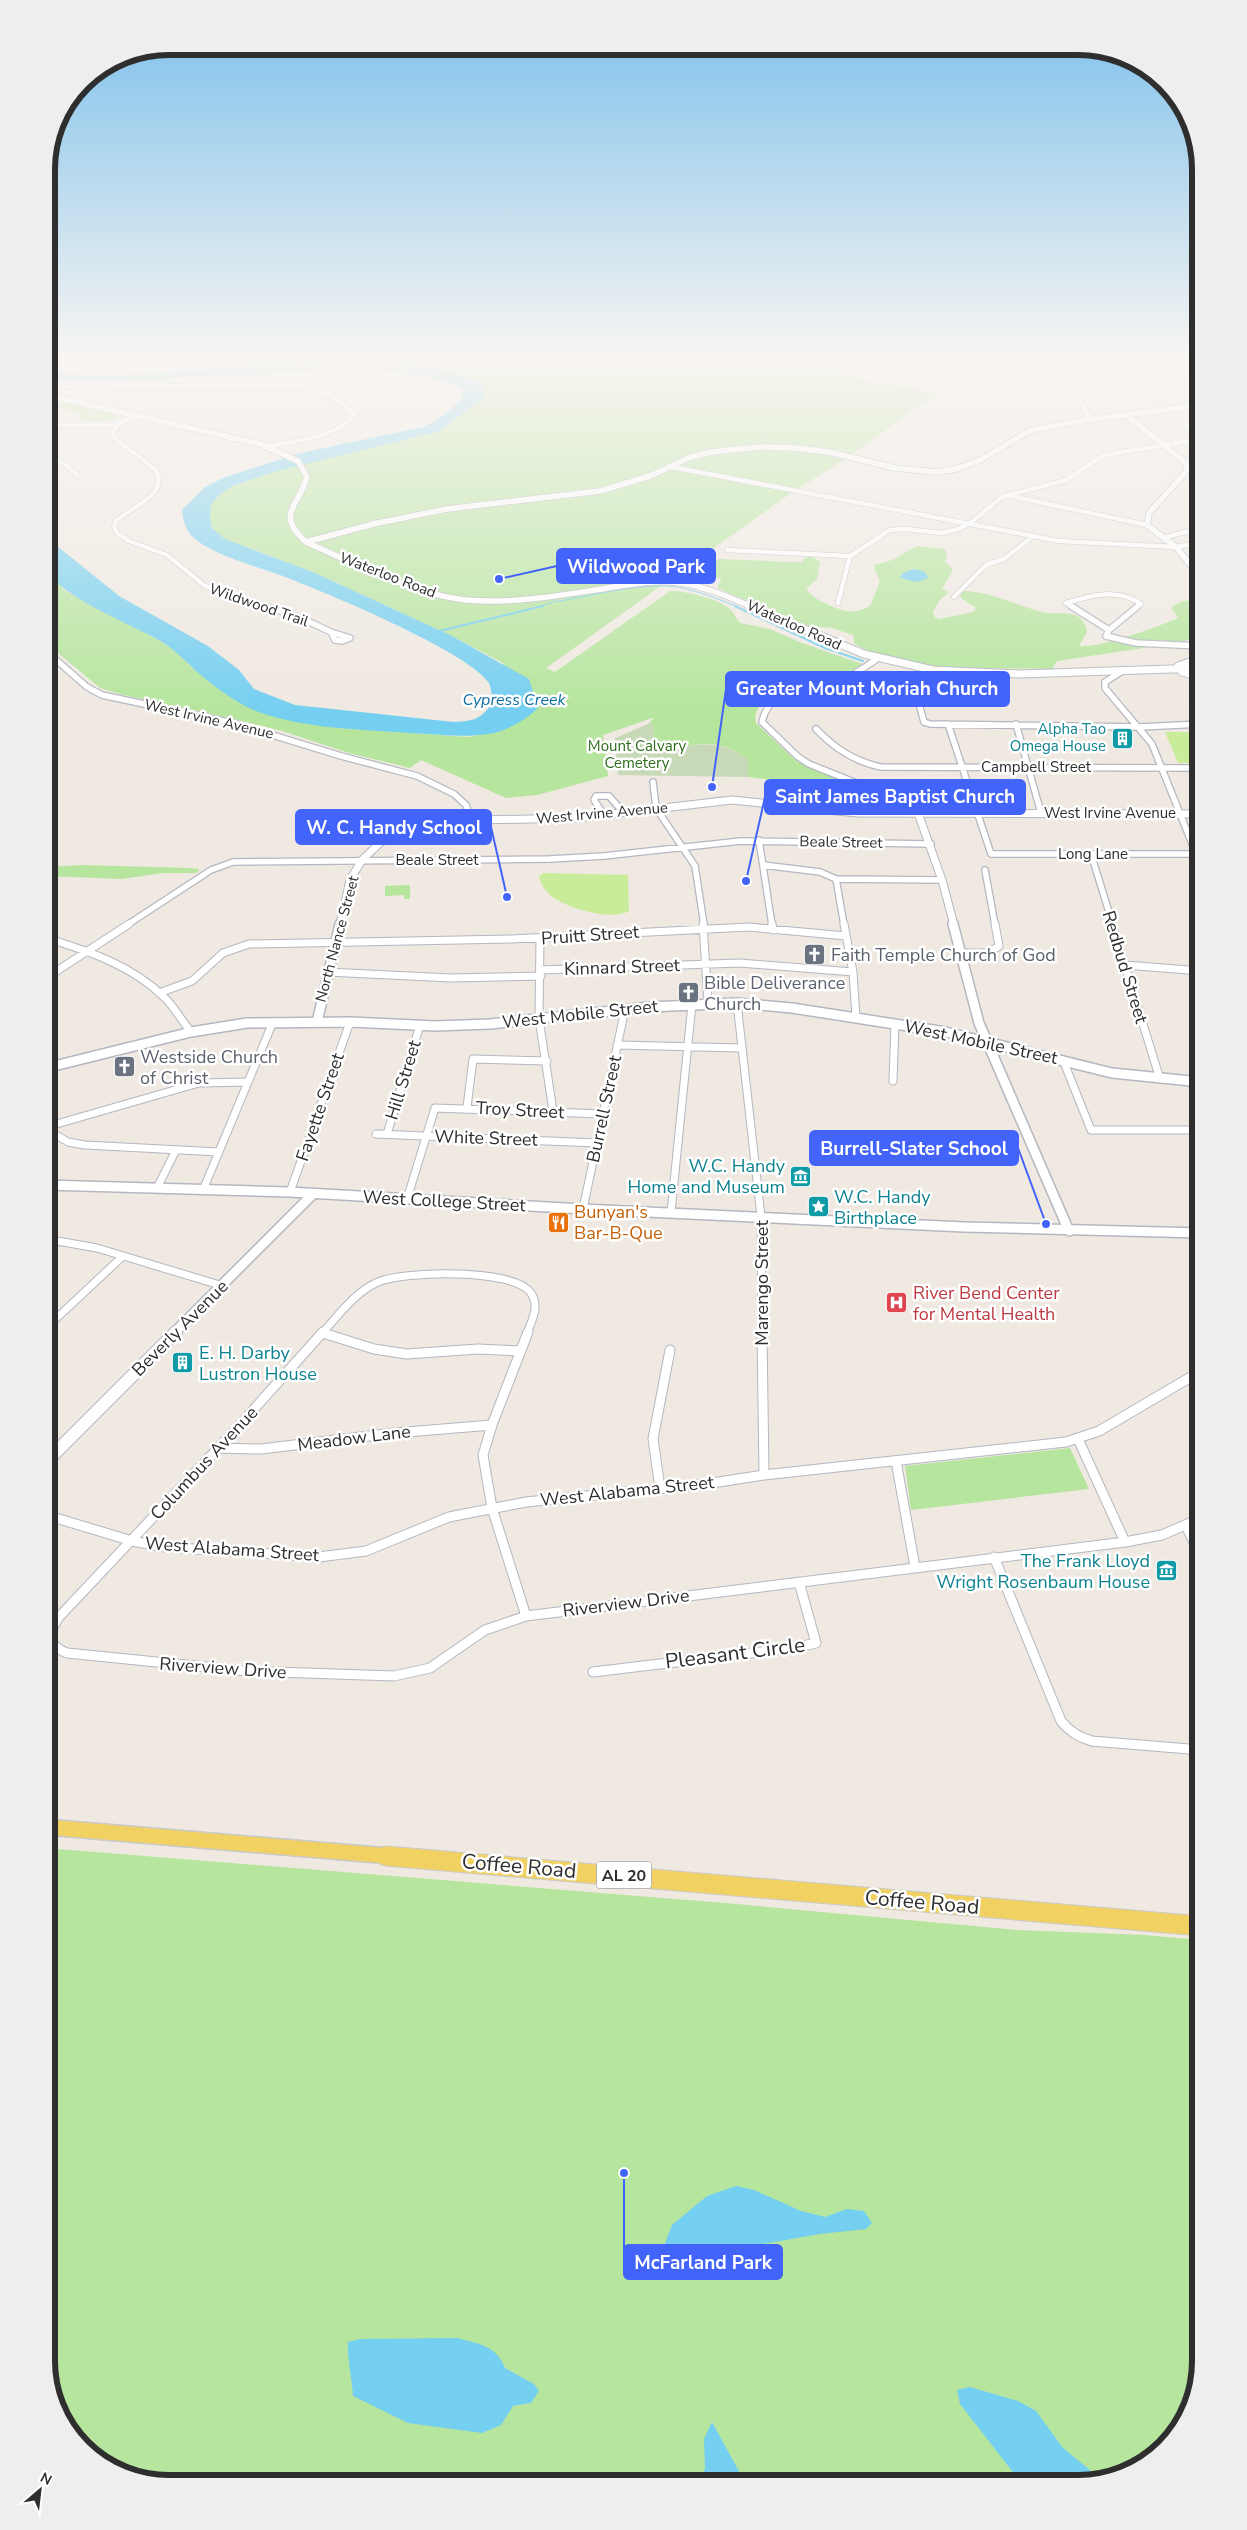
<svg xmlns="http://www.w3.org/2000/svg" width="1247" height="2530" font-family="'Nunito Sans',sans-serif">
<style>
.green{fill:#b6e59e}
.cemetery{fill:#c8d9b8}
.pitch{fill:#c9ec9a}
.water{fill:#75cff0}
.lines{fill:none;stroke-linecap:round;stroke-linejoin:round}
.stream-far1{stroke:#75cff0;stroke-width:1}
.stream{stroke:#75cff0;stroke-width:2}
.minor-far3-casing{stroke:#b4b7c1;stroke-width:5.5}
.minor-far2-casing{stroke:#b4b7c1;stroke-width:8}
.minor-far1-casing{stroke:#b4b7c1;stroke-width:9}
.minor-casing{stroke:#b4b7c1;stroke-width:11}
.tertiary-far3-casing{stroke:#b4b7c1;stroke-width:7}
.tertiary-far2-casing{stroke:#b4b7c1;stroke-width:9}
.tertiary-far1-casing{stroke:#b4b7c1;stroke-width:12}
.tertiary-casing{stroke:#b4b7c1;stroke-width:14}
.primary-far1-casing{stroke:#c9c9c9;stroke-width:18}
.primary-casing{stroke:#c9c9c9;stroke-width:21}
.minor-far3{stroke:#fff;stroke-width:4.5}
.minor-far2{stroke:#fff;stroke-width:5.5}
.minor-far1{stroke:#fff;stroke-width:7}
.minor{stroke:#fff;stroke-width:9}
.tertiary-far3{stroke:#fff;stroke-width:5.5}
.tertiary-far2{stroke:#fff;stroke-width:7}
.tertiary-far1{stroke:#fff;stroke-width:9}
.tertiary{stroke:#fff;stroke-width:12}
.primary-far1{stroke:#f2d163;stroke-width:15}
.primary{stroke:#f2d163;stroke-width:19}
.labels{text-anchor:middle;stroke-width:5;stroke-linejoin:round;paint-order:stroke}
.far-street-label{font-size:15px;fill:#2e2e2e;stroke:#fff}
.far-culture-label{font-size:15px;fill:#0d838f;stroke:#fff;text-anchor:end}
.far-park-label{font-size:15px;fill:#2c6e1b;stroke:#fff}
.far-water-label{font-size:16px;font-style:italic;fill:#0d6fa3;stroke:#fff}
.shield{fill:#fff;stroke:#6d6d6d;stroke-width:1}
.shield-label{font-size:16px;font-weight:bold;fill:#2e2e2e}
.street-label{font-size:18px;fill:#2e2e2e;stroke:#fff}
.worship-label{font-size:18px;fill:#5b616d;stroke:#fff;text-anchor:start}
.culture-label{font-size:18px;fill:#0d838f;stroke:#fff;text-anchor:end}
.food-label{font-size:18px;fill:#c56008;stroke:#fff;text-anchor:start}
.health-label{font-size:18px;fill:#be3a42;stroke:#fff;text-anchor:start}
.near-street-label{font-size:21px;fill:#2e2e2e;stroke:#fff}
.rim{fill:none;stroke:#2e2e2e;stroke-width:6}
.leader{fill:none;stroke:#4264fb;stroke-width:2}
.callout-dot{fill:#4264fb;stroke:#fff;stroke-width:2}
.callout{fill:#4264fb;stroke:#4264fb;stroke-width:2}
.callout-label{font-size:19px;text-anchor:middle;font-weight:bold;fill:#fff}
</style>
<rect width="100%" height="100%" fill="#efe9e1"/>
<path class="green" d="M247,359H856L834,374L937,393L847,458L791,493L546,668L555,672L670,591C684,590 722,600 731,610C735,614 736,619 740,623L770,629L802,643L862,664C855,672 840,679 829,683C810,688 749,690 756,723L793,758L805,766L846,783L845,785L816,791L788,782L748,777V760C712,731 690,751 652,748L648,724L654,718H652L603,735L608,776L537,795L506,798L421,760L410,768L349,753L282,731L226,717L123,695L100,688L46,643V569L64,590L157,639L179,653L190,666L207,678L255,710L311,724L343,728L468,737L502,730L511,725L503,663L452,636L315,573L225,539L212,528L210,516L211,505L219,495L232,486L277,471L439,431L477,382C399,351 308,365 227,368Z
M46,396L110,411L118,418L97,422L83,420L77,412L46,406Z
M917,546L944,549L947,553L945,562L952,568V572L942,589L949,592L939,601L933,612L934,617L939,619L973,612L976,608L961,598L960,594L963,591C989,591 1018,606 1042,612C1053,615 1066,611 1077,616C1083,619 1086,626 1087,632L1079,646C1096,649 1157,627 1176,619L1178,617L1171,608C1181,600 1189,598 1201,604V620L1195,623L1196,627L1189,639L1183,642L1057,661L1052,669C996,667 901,674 854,643L853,635L832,628L806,626L717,588L721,581L720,578L697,574L719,559L794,562H802L805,558L811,556L820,562L817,579L806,589C813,598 819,600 829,605C845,612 853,615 870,606L880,581L874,568L875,565L892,560Z
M81,865L189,868L199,869L197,873H163L122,879L46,876V867Z
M410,885V899H404V895L385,896V886Z
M1070,1448L1089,1489L911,1510L905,1466Z
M46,1848L725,1903L1017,1930L1144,1935L1201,1940V2362L1180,2430L1125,2475L1078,2484H161L100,2463L55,2408L46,2361Z"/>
<path class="cemetery" d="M653,722L656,750C692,747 717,735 748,760V777L618,775L615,738Z"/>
<path class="pitch" d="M1165,732H1201V763H1178Z
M544,873L628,875L629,911C612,921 570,909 554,898C546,893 541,885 539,876Z"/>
<path class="water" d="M367,364C392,365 466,367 481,386C484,389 484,393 485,397L439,431L277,471L232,486L219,495L211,505L210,516L212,528L225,539L315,573L452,636L529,679L538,708C526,720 505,732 488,734C462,738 435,734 409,733C358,729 304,729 256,711C236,703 206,681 191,666C180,656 172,648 159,640C135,626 53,594 46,567C44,558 46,546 46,537L119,596L208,646L239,670L254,689L295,705L454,722C475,721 481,719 493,702C492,696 491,688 489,683C468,651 320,590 280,575C256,566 212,555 193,537C185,529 183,520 182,510L205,487L223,478L300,453L423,427C438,421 451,409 463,398L462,390C416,363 328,371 275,373C199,376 122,384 46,379V369C86,381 139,373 180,371C242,367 305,364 367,364Z
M914,569L925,572L928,578L917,582L900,578L903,573Z
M736,2186L754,2190L801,2211L825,2217L847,2209L864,2211L872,2223L866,2229L820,2234L763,2244L696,2266L671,2265L662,2251L672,2225L707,2196Z
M457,2338C479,2344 496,2345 505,2368L534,2384L539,2391L531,2403L513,2406L501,2425L482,2433L408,2423L353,2396C352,2377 347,2360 348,2342L360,2339Z
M970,2387L1018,2401L1036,2411L1063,2448L1101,2479L1078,2484H1022L960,2404L957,2390Z
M712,2422L746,2484H696L705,2469L704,2439Z"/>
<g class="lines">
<path class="stream-far1" d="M540,607L553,602C587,597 634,584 668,586C688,587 719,599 738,607"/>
<path class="stream" d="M735,606L825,648L863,661
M439,631L543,606"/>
<defs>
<path id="minor-far3" d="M1138,363L1201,372
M1116,381L1140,384
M46,387L300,385L330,394L354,413C343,437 293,441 269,446
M997,392L1042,359
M140,416C126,418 116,422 112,436L156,470C169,495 131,507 116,521L114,527L118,534L129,541L167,555L205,586L269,607
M1093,419L1083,409V406L1144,359
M1182,424L1201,427
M46,425H119
M46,456L65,464L77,475
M672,467L1059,541L1176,547L1201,542
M1010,496L1147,525
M1163,538L1201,528
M727,550L850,556
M954,597L986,565L1004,559L1032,537
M838,603L850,556L890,530L905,529L942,533L958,529L969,524L1002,497L1066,480L1104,455L1201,439
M1073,607L1066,603C1092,595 1117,588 1141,604L1137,607"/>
<path id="minor-far2" d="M265,606L301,618L331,632
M1071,606L1109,630
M1109,630L1106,636L1136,643L1201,646
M1109,630L1138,606
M331,632L350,638L342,641L335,640Z
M46,651L87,687L102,695L233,723L341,756L417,776L454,794L466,805L471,819
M877,659C865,667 853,676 840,681C811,692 770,684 762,722L797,756L809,764L859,784L904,813
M1124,670L1105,682V688L1152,744L1201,866
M1197,702L1201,708
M919,704L924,722L930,724L1140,727L1201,724
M948,724L991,854H1195
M1016,724L1041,813
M816,729C834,748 855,762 881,767L1201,768
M653,782L656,808L695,866L704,925
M604,815L594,800L596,796H609L623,812
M759,840L772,925
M1091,854L1113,925
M763,865L820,872L836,879L942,880
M985,870L995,925
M836,879L844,925
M127,925L211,870L233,862L550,859L604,856L741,841L931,844"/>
<path id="minor-far1" d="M703,924L708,1003
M772,924L773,930
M844,924L853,972L856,1017
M1112,924L1160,1079
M46,938C89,951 133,966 165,998C175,1008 182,1021 191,1032
M540,938L539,1019L553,1111
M961,953H988L999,946L995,924
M1125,965L1201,971
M540,970L740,963L853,972
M327,972L451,978L541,976
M46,978L129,924
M159,993L192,981L223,953L249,944L511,939L749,927L846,936
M737,1003L761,1216L762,1333
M617,1045L741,1048
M1063,1060L1091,1130H1201
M893,1081L895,1024
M467,1107L473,1059L547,1061
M46,1127L199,1083L248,1082
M46,1129L68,1142L85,1145L219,1152
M376,1134L597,1143
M387,1134L420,1025
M157,1188L176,1150
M203,1190L273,1022
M290,1192L350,1022
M407,1199L435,1108L603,1114
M583,1209L625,1009
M671,1212L692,1004
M46,1239L97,1248L223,1286
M46,1328L123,1256
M322,1333C339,1315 355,1292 378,1282C404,1271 514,1268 531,1293C540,1307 532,1320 527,1333"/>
<path id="minor" d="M323,1332L238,1427L59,1617L49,1634C52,1645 57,1649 67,1653L246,1671L394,1676L430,1668L485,1630L526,1616
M762,1332L764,1475
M323,1333L374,1349L407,1354L478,1349L521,1351
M1078,1439L1125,1542
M217,1448L261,1449L394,1433L492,1425
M896,1461L915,1567
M660,1488L653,1439L670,1350
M46,1515L132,1541L164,1547L319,1557L366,1551L449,1517L526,1502L706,1484L764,1475L1066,1442L1099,1431L1201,1371
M1186,1526L1201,1556
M994,1557L1061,1721C1070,1732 1079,1737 1092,1741L1201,1750
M526,1616L492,1508L483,1455L492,1425L528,1332
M526,1616L1125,1542L1162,1535L1201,1518
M593,1672L794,1648L816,1643L799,1582"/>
<path id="tertiary-far3" d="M46,395L260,444L298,461L307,477C298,508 275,514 306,542C352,563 416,595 466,600C511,604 557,596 602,589C627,585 655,579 681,583C706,587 729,597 752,607
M1126,415L1185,462L1187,467L1185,473L1149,513L1147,525L1176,547L1201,578
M306,542L373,524L447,509L600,491L650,476L690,457L711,452L760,447L795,448L829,452L895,468L936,472L956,469L980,460L1031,430L1093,419L1201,405"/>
<path id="tertiary-far2" d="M749,606L864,654L933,670L1020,674L1201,668
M1178,666L1201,658
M1182,672L1201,677
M918,813L942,880L954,925
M340,925L350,880L362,860L381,842L402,828L427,821L577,818L732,800L857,813L1201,814"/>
<path id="tertiary-far1" d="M953,924L979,1023L1069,1231
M317,1022L340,924
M46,1068L191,1032L247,1023L350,1022L436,1026L490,1024L650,1007L737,1003L792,1008L946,1032L1112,1073L1201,1082
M46,1185L290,1192L583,1209L964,1227L1201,1233
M174,1333L313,1194"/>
<path id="tertiary" d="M46,1462L176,1332"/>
<path id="primary-far1" d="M46,1827L401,1857"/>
<path id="primary" d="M386,1856L1201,1926"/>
</defs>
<use href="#minor-far3" class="minor-far3-casing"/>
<use href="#minor-far2" class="minor-far2-casing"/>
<use href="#minor-far1" class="minor-far1-casing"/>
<use href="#minor" class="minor-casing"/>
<use href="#tertiary-far3" class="tertiary-far3-casing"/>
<use href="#tertiary-far2" class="tertiary-far2-casing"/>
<use href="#tertiary-far1" class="tertiary-far1-casing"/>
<use href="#tertiary" class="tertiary-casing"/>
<use href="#primary-far1" class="primary-far1-casing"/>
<use href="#primary" class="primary-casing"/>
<use href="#minor-far3" class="minor-far3"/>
<use href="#minor-far2" class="minor-far2"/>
<use href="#minor-far1" class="minor-far1"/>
<use href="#minor" class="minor"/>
<use href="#tertiary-far3" class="tertiary-far3"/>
<use href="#tertiary-far2" class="tertiary-far2"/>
<use href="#tertiary-far1" class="tertiary-far1"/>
<use href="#tertiary" class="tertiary"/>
<use href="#primary-far1" class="primary-far1"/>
<use href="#primary" class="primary"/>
</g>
<linearGradient id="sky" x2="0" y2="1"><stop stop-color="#7abfeb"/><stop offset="0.5" stop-color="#f8f5f2"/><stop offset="1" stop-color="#f8f5f2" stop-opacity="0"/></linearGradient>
<rect width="1247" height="713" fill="url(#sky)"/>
<defs>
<symbol id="building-square" viewBox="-11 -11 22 22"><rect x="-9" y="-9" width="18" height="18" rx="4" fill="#0f9aa8" stroke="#fff"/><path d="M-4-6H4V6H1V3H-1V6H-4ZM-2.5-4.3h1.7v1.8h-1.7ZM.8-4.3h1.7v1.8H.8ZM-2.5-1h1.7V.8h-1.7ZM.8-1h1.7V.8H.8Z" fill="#fff"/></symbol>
<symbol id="church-square" viewBox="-11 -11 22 22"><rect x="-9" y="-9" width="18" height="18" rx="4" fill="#6b7280" stroke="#fff"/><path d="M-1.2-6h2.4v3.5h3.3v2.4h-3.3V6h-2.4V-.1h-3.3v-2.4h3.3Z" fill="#fff"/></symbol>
<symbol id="museum-square" viewBox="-11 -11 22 22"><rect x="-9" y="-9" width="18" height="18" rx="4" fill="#0f9aa8" stroke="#fff"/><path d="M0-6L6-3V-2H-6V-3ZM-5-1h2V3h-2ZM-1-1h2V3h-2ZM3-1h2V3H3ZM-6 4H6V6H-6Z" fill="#fff"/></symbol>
<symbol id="sight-square" viewBox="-11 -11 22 22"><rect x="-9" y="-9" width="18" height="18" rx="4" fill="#0f9aa8" stroke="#fff"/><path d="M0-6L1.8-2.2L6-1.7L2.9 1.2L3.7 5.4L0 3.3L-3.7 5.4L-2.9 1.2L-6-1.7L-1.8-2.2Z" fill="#fff"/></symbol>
<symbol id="restaurant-square" viewBox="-11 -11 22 22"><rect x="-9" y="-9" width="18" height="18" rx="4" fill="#e8710a" stroke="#fff"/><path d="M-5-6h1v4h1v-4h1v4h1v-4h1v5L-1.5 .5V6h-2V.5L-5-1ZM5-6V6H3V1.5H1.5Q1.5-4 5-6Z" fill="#fff"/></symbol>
<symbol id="hospital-square" viewBox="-11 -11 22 22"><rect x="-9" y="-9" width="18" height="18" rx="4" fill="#e0444e" stroke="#fff"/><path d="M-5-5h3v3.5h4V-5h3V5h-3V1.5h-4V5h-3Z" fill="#fff"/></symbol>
</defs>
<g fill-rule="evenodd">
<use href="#building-square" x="1110" y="726" width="25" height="25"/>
<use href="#church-square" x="802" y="942" width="25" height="25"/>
<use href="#church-square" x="676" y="980" width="25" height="25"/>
<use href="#church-square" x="112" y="1054" width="25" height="25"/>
<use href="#museum-square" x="788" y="1164" width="25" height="25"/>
<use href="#sight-square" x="806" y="1194" width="25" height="25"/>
<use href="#restaurant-square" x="546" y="1210" width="25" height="25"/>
<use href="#hospital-square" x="884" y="1290" width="25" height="25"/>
<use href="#building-square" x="170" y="1350" width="25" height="25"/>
<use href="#museum-square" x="1154" y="1558" width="25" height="25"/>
</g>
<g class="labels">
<g class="far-street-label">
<text transform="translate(388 575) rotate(21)" y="5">Waterloo Road</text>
<text transform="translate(259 605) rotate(19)" y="5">Wildwood Trail</text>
<text transform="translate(794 625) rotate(24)" y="5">Waterloo Road</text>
<text transform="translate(209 719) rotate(13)" y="5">West Irvine Avenue</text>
<text x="1036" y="772">Campbell Street</text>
<text transform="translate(602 813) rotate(-5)" y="5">West Irvine Avenue</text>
<text x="1110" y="818">West Irvine Avenue</text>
<text transform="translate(841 842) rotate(1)" y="5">Beale Street</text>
<text x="1093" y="859">Long Lane</text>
<text x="437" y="865">Beale Street</text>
<text transform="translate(337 939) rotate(-75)" y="5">North Nance Street</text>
</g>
<g class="far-culture-label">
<text x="1106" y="734">Alpha Tao<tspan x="1106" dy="17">Omega House</tspan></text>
</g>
<g class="far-park-label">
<text x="637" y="751">Mount Calvary<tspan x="637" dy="17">Cemetery</tspan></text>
</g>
<g class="far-water-label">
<text x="514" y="705">Cypress Creek</text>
</g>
<rect class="shield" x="596.5" y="1861.5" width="55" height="27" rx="4"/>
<g class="shield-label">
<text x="624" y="1881">AL 20</text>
</g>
<g class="street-label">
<text transform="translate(590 935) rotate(-4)" y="6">Pruitt Street</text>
<text transform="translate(622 967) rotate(-2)" y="6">Kinnard Street</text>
<text transform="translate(1125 967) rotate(73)" y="6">Redbud Street</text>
<text transform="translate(580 1014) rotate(-6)" y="6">West Mobile Street</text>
<text transform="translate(981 1042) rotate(12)" y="6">West Mobile Street</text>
<text transform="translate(403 1080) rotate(-73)" y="6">Hill Street</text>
<text transform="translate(320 1107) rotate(-71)" y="6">Fayette Street</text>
<text transform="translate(604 1109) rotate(-78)" y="6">Burrell Street</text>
<text transform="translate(520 1110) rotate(3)" y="6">Troy Street</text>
<text transform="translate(486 1138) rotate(2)" y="6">White Street</text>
<text transform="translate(444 1201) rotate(3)" y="6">West College Street</text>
<text transform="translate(762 1283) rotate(-90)" y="6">Marengo Street</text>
<text transform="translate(180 1328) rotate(-45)" y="6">Beverly Avenue</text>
<text transform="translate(354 1438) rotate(-7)" y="6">Meadow Lane</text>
<text transform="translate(204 1463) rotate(-47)" y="6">Columbus Avenue</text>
<text transform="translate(627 1491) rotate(-6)" y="6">West Alabama Street</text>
<text transform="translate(232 1549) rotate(4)" y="6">West Alabama Street</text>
<text transform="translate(626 1603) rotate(-7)" y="6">Riverview Drive</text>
<text transform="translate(223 1668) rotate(4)" y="6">Riverview Drive</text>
</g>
<g class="worship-label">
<text x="831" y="961">Faith Temple Church of God</text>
<text x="704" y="989">Bible Deliverance<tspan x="704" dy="21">Church</tspan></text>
<text x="140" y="1063">Westside Church<tspan x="140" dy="21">of Christ</tspan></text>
</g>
<g class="culture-label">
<text x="785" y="1172">W.C. Handy<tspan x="785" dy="21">Home and Museum</tspan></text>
<text x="834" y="1203" text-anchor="start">W.C. Handy<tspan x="834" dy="21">Birthplace</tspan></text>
<text x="199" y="1359" text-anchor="start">E. H. Darby<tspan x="199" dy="21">Lustron House</tspan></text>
<text x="1150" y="1567">The Frank Lloyd<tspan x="1150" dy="21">Wright Rosenbaum House</tspan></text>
</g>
<g class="food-label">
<text x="574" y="1218">Bunyan's<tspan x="574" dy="21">Bar-B-Que</tspan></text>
</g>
<g class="health-label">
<text x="913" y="1299">River Bend Center<tspan x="913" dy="21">for Mental Health</tspan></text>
</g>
<g class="near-street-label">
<text transform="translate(735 1653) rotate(-7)" y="7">Pleasant Circle</text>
<text transform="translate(519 1866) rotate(5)" y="7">Coffee Road</text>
<text transform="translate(922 1902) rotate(5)" y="7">Coffee Road</text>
</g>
</g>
<path d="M0 0H1247V2530H0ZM169 55H1078A114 114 0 0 1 1192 169V2361A114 114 0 0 1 1078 2475H169A114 114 0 0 1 55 2361V169A114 114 0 0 1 169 55Z" fill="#eee" fill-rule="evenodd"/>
<path class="rim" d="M169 55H1078A114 114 0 0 1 1192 169V2361A114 114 0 0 1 1078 2475H169A114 114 0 0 1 55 2361V169A114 114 0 0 1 169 55Z"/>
<path class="leader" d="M499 579L557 566M712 787L726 689M746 881L765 797M507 897L491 827M1046 1224L1018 1148M624 2173L624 2262"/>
<g class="callout-dot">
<circle cx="499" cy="579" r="5"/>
<circle cx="712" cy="787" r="5"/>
<circle cx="746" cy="881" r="5"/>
<circle cx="507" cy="897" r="5"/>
<circle cx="1046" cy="1224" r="5"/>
<circle cx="624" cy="2173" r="5"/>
</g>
<g class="callout">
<rect x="557" y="549" width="158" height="34" rx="5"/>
<rect x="726" y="672" width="283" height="34" rx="5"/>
<rect x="765" y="780" width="260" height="34" rx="5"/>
<rect x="296" y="810" width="195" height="34" rx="5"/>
<rect x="810" y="1131" width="208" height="34" rx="5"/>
<rect x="624" y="2245" width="158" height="34" rx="5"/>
</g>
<g class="callout-label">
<text x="636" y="573">Wildwood Park</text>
<text x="867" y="695">Greater Mount Moriah Church</text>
<text x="895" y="803">Saint James Baptist Church</text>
<text x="394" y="834">W. C. Handy School</text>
<text x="914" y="1155">Burrell-Slater School</text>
<text x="703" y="2269">McFarland Park</text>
</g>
<g transform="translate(40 2490) rotate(28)" stroke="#ffffff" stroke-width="4" paint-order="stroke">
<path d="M0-4L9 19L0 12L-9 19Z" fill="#2e2e2e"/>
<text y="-8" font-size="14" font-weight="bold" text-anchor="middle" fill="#2e2e2e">N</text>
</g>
</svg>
